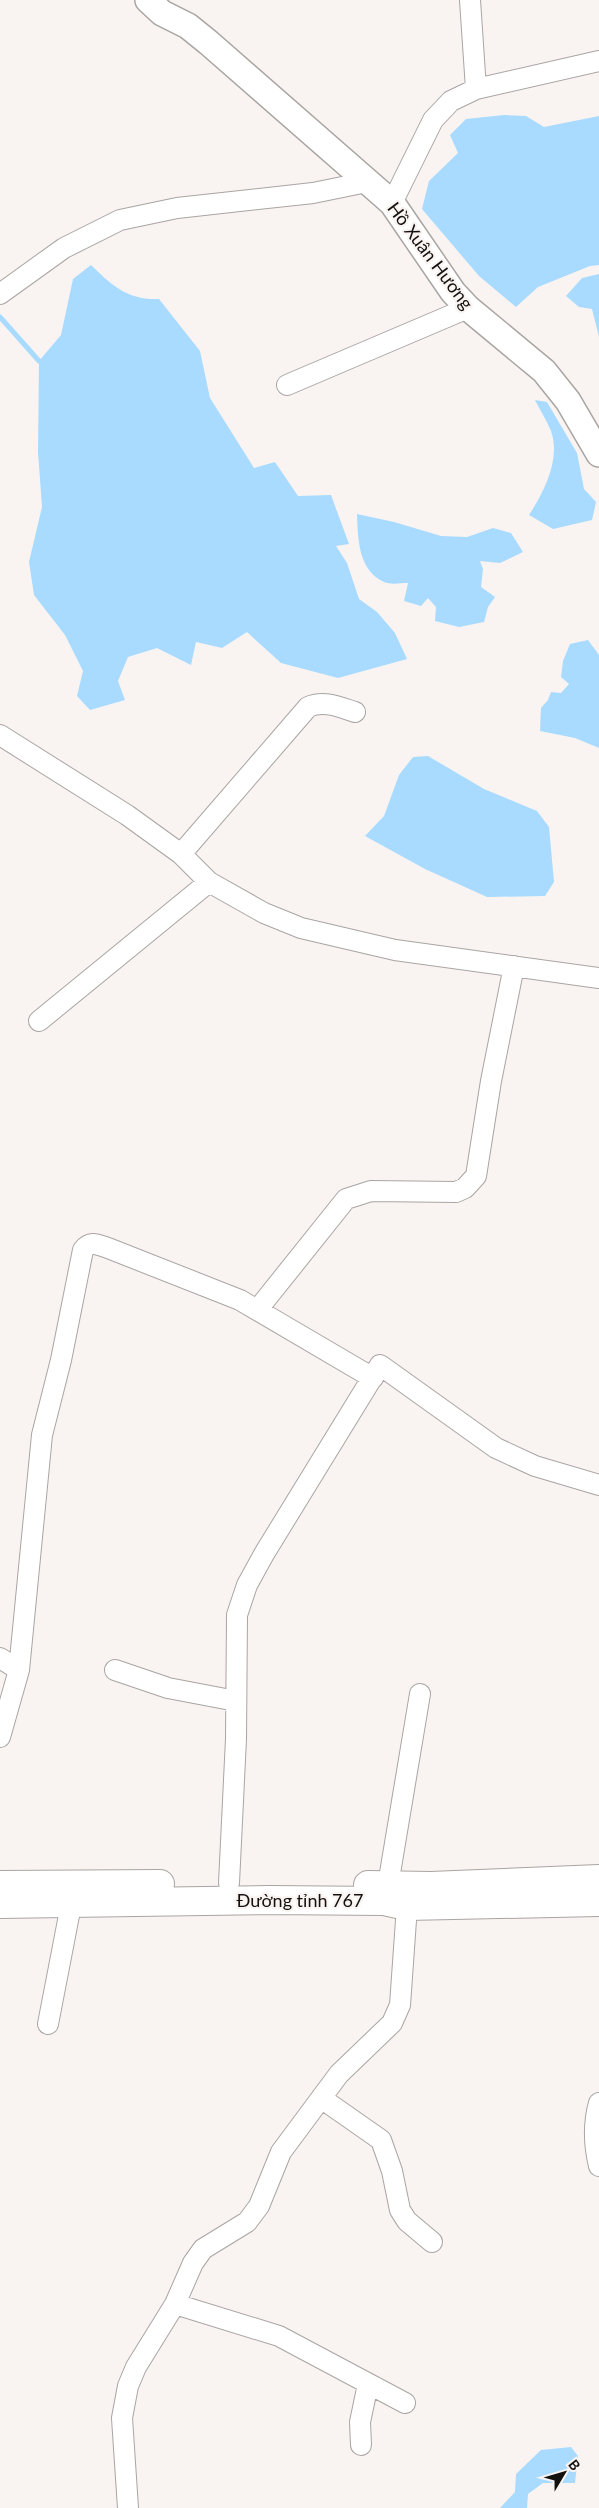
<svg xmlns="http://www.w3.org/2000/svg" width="599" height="2508" font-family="Lato,sans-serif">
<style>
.water{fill:#a8dbff}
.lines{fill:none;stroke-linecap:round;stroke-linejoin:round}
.stream{stroke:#a8dbff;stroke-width:5}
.minor-casing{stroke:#a9a5a2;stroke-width:22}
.tertiary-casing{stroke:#a9a5a2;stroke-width:28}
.primary-casing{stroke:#a9a5a2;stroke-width:30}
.minor{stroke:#fff;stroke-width:20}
.tertiary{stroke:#fff;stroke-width:25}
.primary{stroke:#fff;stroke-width:28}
.labels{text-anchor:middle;stroke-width:4.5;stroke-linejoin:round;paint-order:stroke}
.street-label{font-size:18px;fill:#121110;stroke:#f9f4f1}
</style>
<rect width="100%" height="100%" fill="#f9f4f1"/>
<path class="water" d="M504,115L526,116L544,127L599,116V265L590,266L538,287L516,307L479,276L422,209L429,181L458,153L450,135L466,119Z
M91,265C113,286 127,300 159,299L200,351L210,398L254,468L275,462L298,496L331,495L349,544L336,546L347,563L359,599L377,612L395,633L407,659L338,678L281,663L247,632L222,648L196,642L191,665L157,648L128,657L118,681L125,700L90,710L77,696L83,671L65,635L34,595L29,562L42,507L38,452L39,361L61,335L73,279Z
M599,274V337L592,309L579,307L566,296L582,278Z
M535,400L547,402L577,453L584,489L596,502L592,520L553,529L529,515C544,492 561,459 551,431C547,421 540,410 535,400Z
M357,514L394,522L441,536L467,537L493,528L511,533L523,552L500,563L480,561L483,569L481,587L495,597L488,607L484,622L459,627L435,621L436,607L428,598L421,606L404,601L408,583C401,583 390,585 384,582C358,570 358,539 357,514Z
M588,640L599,655V748L575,738L540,731L541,708L548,700L551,692L561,693L569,684L561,677L563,661L570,644Z
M428,756L484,789L537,811L549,827L554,882L545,896L487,897L425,869L365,836L384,816L399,775L413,757Z
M571,2447L578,2456L575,2483H543L528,2494L527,2508H500L515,2492L516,2474L541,2450Z"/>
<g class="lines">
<path class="stream" d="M0,317L39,361"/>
<defs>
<path id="minor" d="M470,0L476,89
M392,203L433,120L451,101L476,89L599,61
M0,294L64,248L120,220L177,208L313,193L367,182
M287,385L468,308
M0,735L127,815L181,854L209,882L264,913L301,928L395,950L599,978
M181,854L308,707C324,700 339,707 355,712
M39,1021L209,882
M258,1309L346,1199L371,1191L456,1192L465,1188L476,1176L491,1081L514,966
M0,1658L19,1670
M115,1670L168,1688L236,1701
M0,1737L19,1670L42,1435L61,1360L83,1250C91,1240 98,1245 108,1248L240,1300L373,1378
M229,1883L236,1739L237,1615L247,1585L264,1554L380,1365L496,1448L535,1466L599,1485
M388,1885L420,1694
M48,2024L71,1905
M321,2098L381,2140L392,2171L400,2210L407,2221L432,2242
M599,2103C593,2124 594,2145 599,2166
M175,2304L279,2336L405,2403
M361,2445L360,2422L368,2384
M128,2508L122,2418L128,2386L136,2367L175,2304L193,2263L203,2249L247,2222L259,2206L281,2152L339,2074L392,2023L400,2005L407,1906"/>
<path id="tertiary" d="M148,0L162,13L188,26L209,43L392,203L453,292L468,308L544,371L568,401L599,454"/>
<path id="primary" d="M0,1885L160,1884
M368,1885L431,1886L599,1879
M0,1904L269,1900L384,1901L407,1906L599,1902"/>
</defs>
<use href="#minor" class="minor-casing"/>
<use href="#tertiary" class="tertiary-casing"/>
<use href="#primary" class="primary-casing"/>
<use href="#minor" class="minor"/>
<use href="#tertiary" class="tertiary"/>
<use href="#primary" class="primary"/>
</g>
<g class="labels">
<g class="street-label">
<text transform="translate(430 256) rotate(53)" y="6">Hồ Xuân Hương</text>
<text x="300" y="1907">Đường tỉnh 767</text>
</g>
</g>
<g transform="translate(564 2473) rotate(52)" stroke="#f9f4f1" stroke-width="4" paint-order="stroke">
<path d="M0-4L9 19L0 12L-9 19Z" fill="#121110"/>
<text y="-8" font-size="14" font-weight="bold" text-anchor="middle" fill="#121110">B</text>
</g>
</svg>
